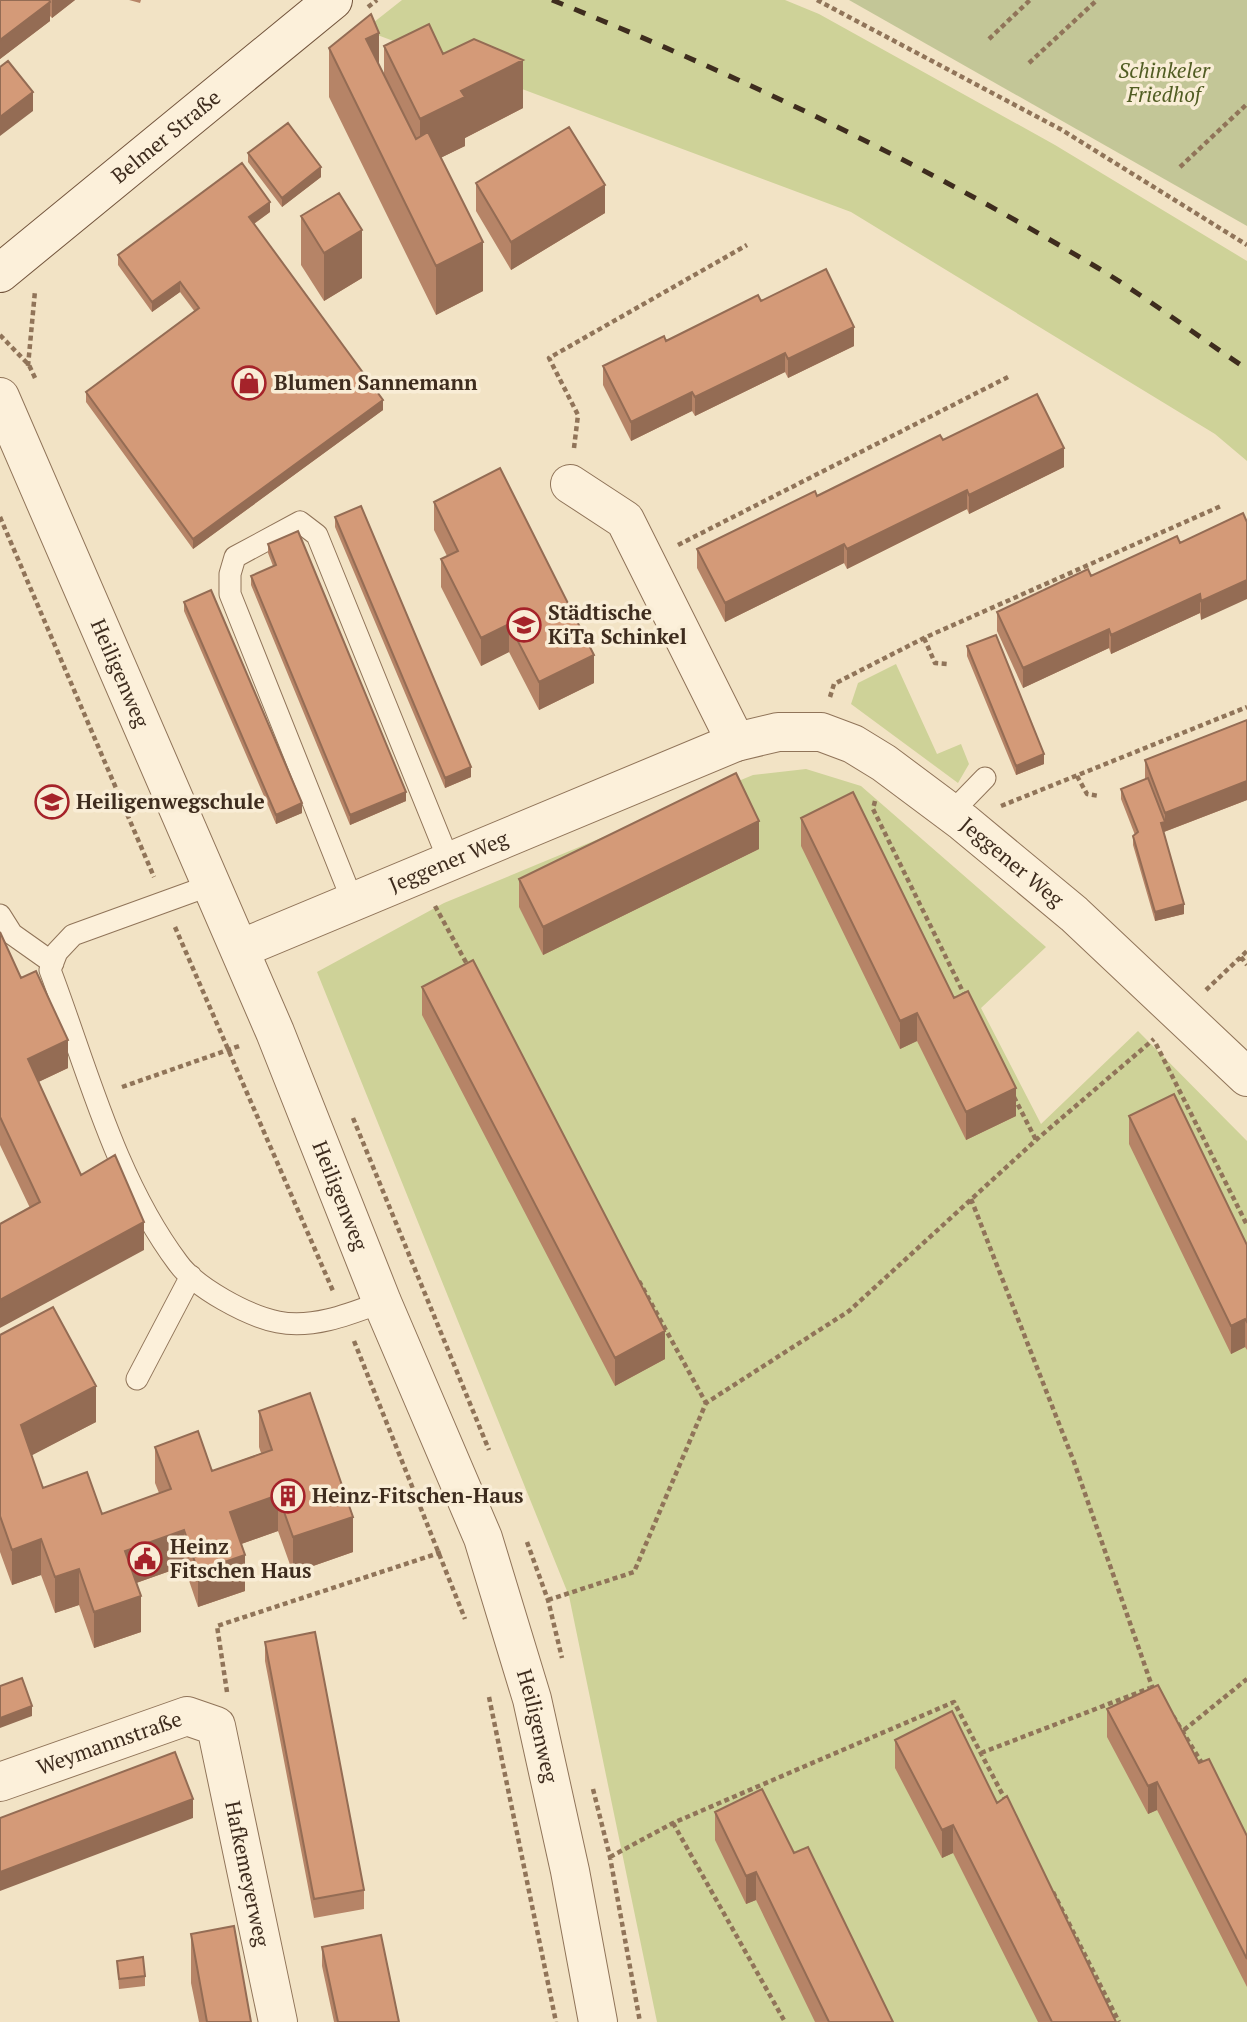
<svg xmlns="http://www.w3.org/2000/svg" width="1247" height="2022" font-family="'PT Serif',serif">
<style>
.green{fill:#ced298}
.cemetery{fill:#c3c697}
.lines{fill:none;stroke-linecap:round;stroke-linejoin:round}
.lane-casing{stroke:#907459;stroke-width:23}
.street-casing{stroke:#907459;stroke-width:40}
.secondary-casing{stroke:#72543c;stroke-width:40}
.path{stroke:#907459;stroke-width:4.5;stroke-dasharray:5 3.5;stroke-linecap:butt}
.lane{stroke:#fcf0da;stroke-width:21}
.street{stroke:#fcf0da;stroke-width:38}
.secondary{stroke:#fcf0da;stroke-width:38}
.rail{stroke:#3e2c1e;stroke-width:5;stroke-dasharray:12 12;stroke-linecap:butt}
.wall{fill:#b68467}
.shaded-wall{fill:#946c54}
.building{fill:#d49a78;stroke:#946c54;stroke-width:2}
.labels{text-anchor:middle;stroke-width:7;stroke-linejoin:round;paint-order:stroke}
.park-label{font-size:21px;font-style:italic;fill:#515d23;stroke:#f9edd6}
.street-label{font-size:21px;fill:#3e2c1e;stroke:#f9edd6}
.poi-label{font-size:21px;font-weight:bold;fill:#3e2c1e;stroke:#f9edd6;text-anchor:start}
</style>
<rect width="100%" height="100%" fill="#f2e3c5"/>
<path class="green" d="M402,0H785L819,14L1055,145L1247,261V461L1215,434L851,212L364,30Z
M896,664L937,754L961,744L969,764L958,783L851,704L858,683Z
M806,769L861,786L1046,947L981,1008L1041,1124L1138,1031L1247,1141V2022H657L569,1596L317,972L444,903L753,775Z"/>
<path class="cemetery" d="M849,0H1247V226Z"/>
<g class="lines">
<defs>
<path id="lane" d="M951,813L985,778
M211,885L73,935L57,952L50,970C87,1068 115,1179 178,1263C196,1288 248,1316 278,1322C313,1329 350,1314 382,1302
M353,902L230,594V574L235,557L300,522L317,535L449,861
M0,915L12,934L53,963
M137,1379L191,1276"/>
<g id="street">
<path id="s1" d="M0,397L275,1032L382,1302L483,1538L532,1699L570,1871L598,2022"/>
<path d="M570,484L625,520L736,742"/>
<path id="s2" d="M240,949L736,742L778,732H821L853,744L884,763L963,822L1074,914L1247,1077"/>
<path id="s3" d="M0,1782L187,1716L216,1726L278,2022"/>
</g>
<g id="secondary">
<path id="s4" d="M0,273L333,0"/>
</g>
</defs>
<use href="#lane" class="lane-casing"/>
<use href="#street" class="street-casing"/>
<use href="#secondary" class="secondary-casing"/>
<path class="path" d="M817,0L1062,130L1247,245
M368,7L377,0
M989,39L1030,0
M1029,63L1097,0
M1180,167L1247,104
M0,335L29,365L36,380
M28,366L35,291
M574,448L578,415L549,358L747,245
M0,517L154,877
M678,545L1008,377
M924,638L935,663L947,664
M830,697L834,684L924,638L1221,506
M1077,776L1087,794L1099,796
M875,801L873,809L966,998
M1001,806L1247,707
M435,906L468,966
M175,927L333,1291
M1241,957L1247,965
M1206,990L1247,951
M1156,1044L1247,1225
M122,1087L242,1045
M1014,1097L1036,1140
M353,1118L489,1450
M971,1199L1074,1462L1154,1692
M639,1281L706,1403
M354,1341L465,1619
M527,1542L548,1600L562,1658
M548,1600L634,1572L706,1403L849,1311L1036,1140L1154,1039
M227,1692L217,1626L442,1552
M489,1697L556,2022
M1173,1716L1203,1765
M1184,1730L1247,1679
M981,1753L1150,1688
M593,1789L610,1857L640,2022
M673,1823L785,2022
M610,1857L673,1823L954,1702L1007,1803
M1053,1892L1119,2022"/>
<use href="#lane" class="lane"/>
<use href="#street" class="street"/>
<use href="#secondary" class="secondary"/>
<path class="rail" d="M552,0C740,76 924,164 1098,268C1149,299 1197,336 1247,369"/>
</g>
<path class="wall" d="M0,0H75L52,18L50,16V21L0,59Z
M129,0H141L140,3Z
M384,46L443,54L523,108L465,138V146L440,158L483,291L436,315L329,97V48L379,65L384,75Z
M248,153L321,177L282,207L248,162Z
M476,183L605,213L511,270L476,211Z
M270,212L254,224L383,410L193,549L86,402V392L195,312L180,292L152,312L118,265V255Z
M301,216L362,278L324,301L301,265Z
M761,301L854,346L788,378L785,372L695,416L692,411L631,441L603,385V366Z
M943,440L1064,467L969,514L967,509L847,569L844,563L725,622L697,568V549Z
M434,502L594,683L539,710L509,652L481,666L441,587V559L447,556L434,530Z
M1243,513L1201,620L1200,613L1111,654L1109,648L1023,688L997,631V612L1180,543Z
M335,517L471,777L445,788L335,527Z
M268,544L406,801L350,825L251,585V576L273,566L268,553Z
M184,602L302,813L276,824L184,611Z
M967,646L1044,764L1016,775L967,656Z
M1247,720V800L1164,832L1184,914L1155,921L1133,845V836L1135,835L1121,799V789L1145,780V760Z
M801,818L954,998L1016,1116L966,1140L917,1041L900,1049L801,846Z
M759,849L543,955L519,907V879Z
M0,932L21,978L68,1068L38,1082L81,1175L144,1250L30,1208L0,1145Z
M422,987L665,1359L615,1386L422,1015Z
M1129,1116L1247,1245V1350L1245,1347L1231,1354L1129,1144Z
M0,1335L96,1422L31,1455L43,1488L102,1514L159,1493L155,1483V1447L212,1471L261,1453L259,1447V1411L353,1552L293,1573L278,1531L241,1544L245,1591L198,1607L184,1566L136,1583L141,1632L94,1648L79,1605L55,1613L41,1575L12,1585L0,1552Z
M265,1642L364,1890V1909L314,1918L265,1661Z
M1107,1709L1199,1763L1247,1836V1987L1157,1810L1148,1814L1107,1737Z
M895,1740L997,1803L1116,2022H1038L953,1853L942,1858L895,1768Z
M715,1812L794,1853L893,2022H815L756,1900L746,1904L715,1840Z
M191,1934L251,2022H199L191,1983Z
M322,1947L399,2022H334L322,1966Z
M117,1961L145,1976V1986L119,1989Z"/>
<path class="shaded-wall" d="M52,0H75L52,18Z
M50,2V21L0,59V40Z
M379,33V81L366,39Z
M523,60V108L465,138V146L420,168V119L461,91Z
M33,92V111L0,136V117Z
M321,167V177L282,207V198Z
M605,185V213L511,270V242Z
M270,202V212L249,227V217Z
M362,230V278L324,301V253Z
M483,242V291L436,315V266Z
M180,282V292L152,312V302Z
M854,327V346L788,378V359Z
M785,353V372L695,416V397Z
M692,392V411L631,441V422Z
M383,400V410L193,549V539Z
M1064,448V467L969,514V495Z
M967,490V509L847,569V549Z
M844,544V563L725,622V603Z
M1247,580V599L1201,620V601Z
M1200,594V613L1111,654V635Z
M509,624V652L481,666V638Z
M1109,629V648L1023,688V668Z
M594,655V683L539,710V682Z
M1044,754V764L1016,775V766Z
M471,767V777L445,788V778Z
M1247,781V800L1161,833V823L1165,822V813Z
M406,792V801L350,825V815Z
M302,803V813L276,824V815Z
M759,821V849L543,955V927Z
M1184,904V914L1155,921V912Z
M917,1013V1041L900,1049V1021Z
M68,1040V1068L28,1087V1059Z
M1016,1088V1116L966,1140V1112Z
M144,1222V1250L0,1328V1300Z
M1245,1319V1347L1231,1354V1326Z
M665,1331V1359L615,1386V1358Z
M96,1386V1422L21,1461V1425Z
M278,1495V1531L230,1548V1512Z
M353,1517V1552L293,1573V1537Z
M184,1530V1566L125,1587V1551Z
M41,1539V1575L12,1585V1550Z
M245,1555V1591L198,1607V1571Z
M79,1569V1605L55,1613V1577Z
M141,1596V1632L94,1648V1612Z
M32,1706V1716L0,1728V1718Z
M1157,1782V1810L1148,1814V1786Z
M193,1799V1818L0,1891V1872Z
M953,1825V1853L942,1858V1830Z
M756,1872V1900L746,1904V1876Z"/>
<path class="building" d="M0,0H49L50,2L0,40Z
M371,14L379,33L366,39L416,139L428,132L483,242L436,266L329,48Z
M429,24L443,54L474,39L523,60L461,91L465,97L420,119L384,46Z
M8,61L33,92L0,117V67Z
M288,123L321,167L282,198L248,153Z
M569,127L605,185L511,242L476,183Z
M242,163L270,202L249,217L383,400L193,539L86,392L199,308L180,282L152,302L118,255Z
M339,193L362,230L324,253L301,216Z
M826,269L854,327L788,359L785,353L695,397L692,392L631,422L603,366L664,336L666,341L758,295L761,301Z
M1037,394L1064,448L969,495L967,490L847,549L844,544L725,603L697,549L815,491L817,496L940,435L943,440Z
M500,468L594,655L539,682L509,624L481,638L441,559L458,551L434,502Z
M361,506L471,767L445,778L335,517Z
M1243,513L1247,522V580L1201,601L1200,594L1111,635L1109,629L1023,668L997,612L1088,569L1091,576L1177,536L1180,543Z
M298,531L406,792L350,815L251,576L276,565L268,544Z
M211,590L302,803L276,815L184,602Z
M996,635L1044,754L1016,766L967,646Z
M1247,720V781L1165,813L1145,760Z
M736,773L759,821L543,927L519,879Z
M1148,778L1165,822L1161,823L1184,904L1155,912L1133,836L1138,832L1121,789Z
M853,792L954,998L968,991L1016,1088L966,1112L917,1013L900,1021L801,818Z
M0,932L21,978L36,971L68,1040L28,1059L81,1175L115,1155L144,1222L0,1300V1224L40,1202L0,1117Z
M473,960L665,1331L615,1358L422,987Z
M1174,1094L1247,1245V1322L1245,1319L1231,1326L1129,1116Z
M53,1307L96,1386L21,1425L43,1488L87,1472L102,1514L171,1489L155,1447L198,1431L212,1471L272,1450L259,1411L310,1393L353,1517L293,1537L278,1495L230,1512L245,1555L198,1571L184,1530L125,1551L141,1596L94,1612L79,1569L55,1577L41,1539L12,1550L0,1516V1335Z
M315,1632L364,1890L314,1899L265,1642Z
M22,1678L32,1706L0,1718V1686Z
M1158,1685L1199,1763L1209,1759L1247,1836V1959L1157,1782L1148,1786L1107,1709Z
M952,1711L997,1803L1007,1796L1116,2022H1052L953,1825L942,1830L895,1740Z
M175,1752L193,1799L0,1872V1818Z
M762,1789L794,1853L808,1847L893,2022H829L756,1872L746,1876L715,1812Z
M234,1926L251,2022H207L191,1934Z
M381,1935L399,2022H338L322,1947Z
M143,1957L145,1976L119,1979L117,1961Z"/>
<defs>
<symbol id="shop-ring" viewBox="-11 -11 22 22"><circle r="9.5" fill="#f9edd6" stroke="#a5232a" stroke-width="1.5"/><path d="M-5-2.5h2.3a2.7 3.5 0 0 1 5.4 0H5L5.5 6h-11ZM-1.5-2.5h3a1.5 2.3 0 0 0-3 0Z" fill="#a5232a"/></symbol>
<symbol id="school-ring" viewBox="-11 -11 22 22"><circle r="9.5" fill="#f9edd6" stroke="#a5232a" stroke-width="1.5"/><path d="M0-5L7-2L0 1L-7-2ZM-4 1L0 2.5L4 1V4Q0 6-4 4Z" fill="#a5232a"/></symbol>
<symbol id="building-ring" viewBox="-11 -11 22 22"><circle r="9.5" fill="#f9edd6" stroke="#a5232a" stroke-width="1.5"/><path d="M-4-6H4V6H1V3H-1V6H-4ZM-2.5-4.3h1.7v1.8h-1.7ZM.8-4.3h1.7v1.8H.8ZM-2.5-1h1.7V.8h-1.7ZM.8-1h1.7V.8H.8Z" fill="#a5232a"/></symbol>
<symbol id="civic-ring" viewBox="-11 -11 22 22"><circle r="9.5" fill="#f9edd6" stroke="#a5232a" stroke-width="1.5"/><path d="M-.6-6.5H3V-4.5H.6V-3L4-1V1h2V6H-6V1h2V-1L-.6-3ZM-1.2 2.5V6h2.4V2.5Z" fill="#a5232a"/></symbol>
</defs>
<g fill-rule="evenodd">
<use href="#shop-ring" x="230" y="364" width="38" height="38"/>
<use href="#school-ring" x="505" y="606" width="38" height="38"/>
<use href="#school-ring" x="33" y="783" width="38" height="38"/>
<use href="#building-ring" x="269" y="1477" width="38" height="38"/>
<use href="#civic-ring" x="126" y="1540" width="38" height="38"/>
</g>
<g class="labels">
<g class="park-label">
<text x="1164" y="78">Schinkeler<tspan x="1164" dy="24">Friedhof</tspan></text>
</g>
<g class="street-label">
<text dy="7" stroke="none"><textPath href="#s4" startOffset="215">Belmer Straße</textPath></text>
<text dy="7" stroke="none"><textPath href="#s1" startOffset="301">Heiligenweg</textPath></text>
<text dy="7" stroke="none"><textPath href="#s2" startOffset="226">Jeggener Weg</textPath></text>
<text dy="7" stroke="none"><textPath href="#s2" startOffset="856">Jeggener Weg</textPath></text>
<text dy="7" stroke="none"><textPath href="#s1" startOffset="868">Heiligenweg</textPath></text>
<text dy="7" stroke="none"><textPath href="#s1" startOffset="1435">Heiligenweg</textPath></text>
<text dy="7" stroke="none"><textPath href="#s3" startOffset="116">Weymannstraße</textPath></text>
<text dy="7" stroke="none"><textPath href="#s3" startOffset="380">Hafkemeyerweg</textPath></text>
</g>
<g class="poi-label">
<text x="274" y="390">Blumen Sannemann</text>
<text x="548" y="620">Städtische<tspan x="548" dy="24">KiTa Schinkel</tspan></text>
<text x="76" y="809">Heiligenwegschule</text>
<text x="312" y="1503">Heinz-Fitschen-Haus</text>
<text x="170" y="1554">Heinz<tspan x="170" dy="24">Fitschen Haus</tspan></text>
</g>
</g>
</svg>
